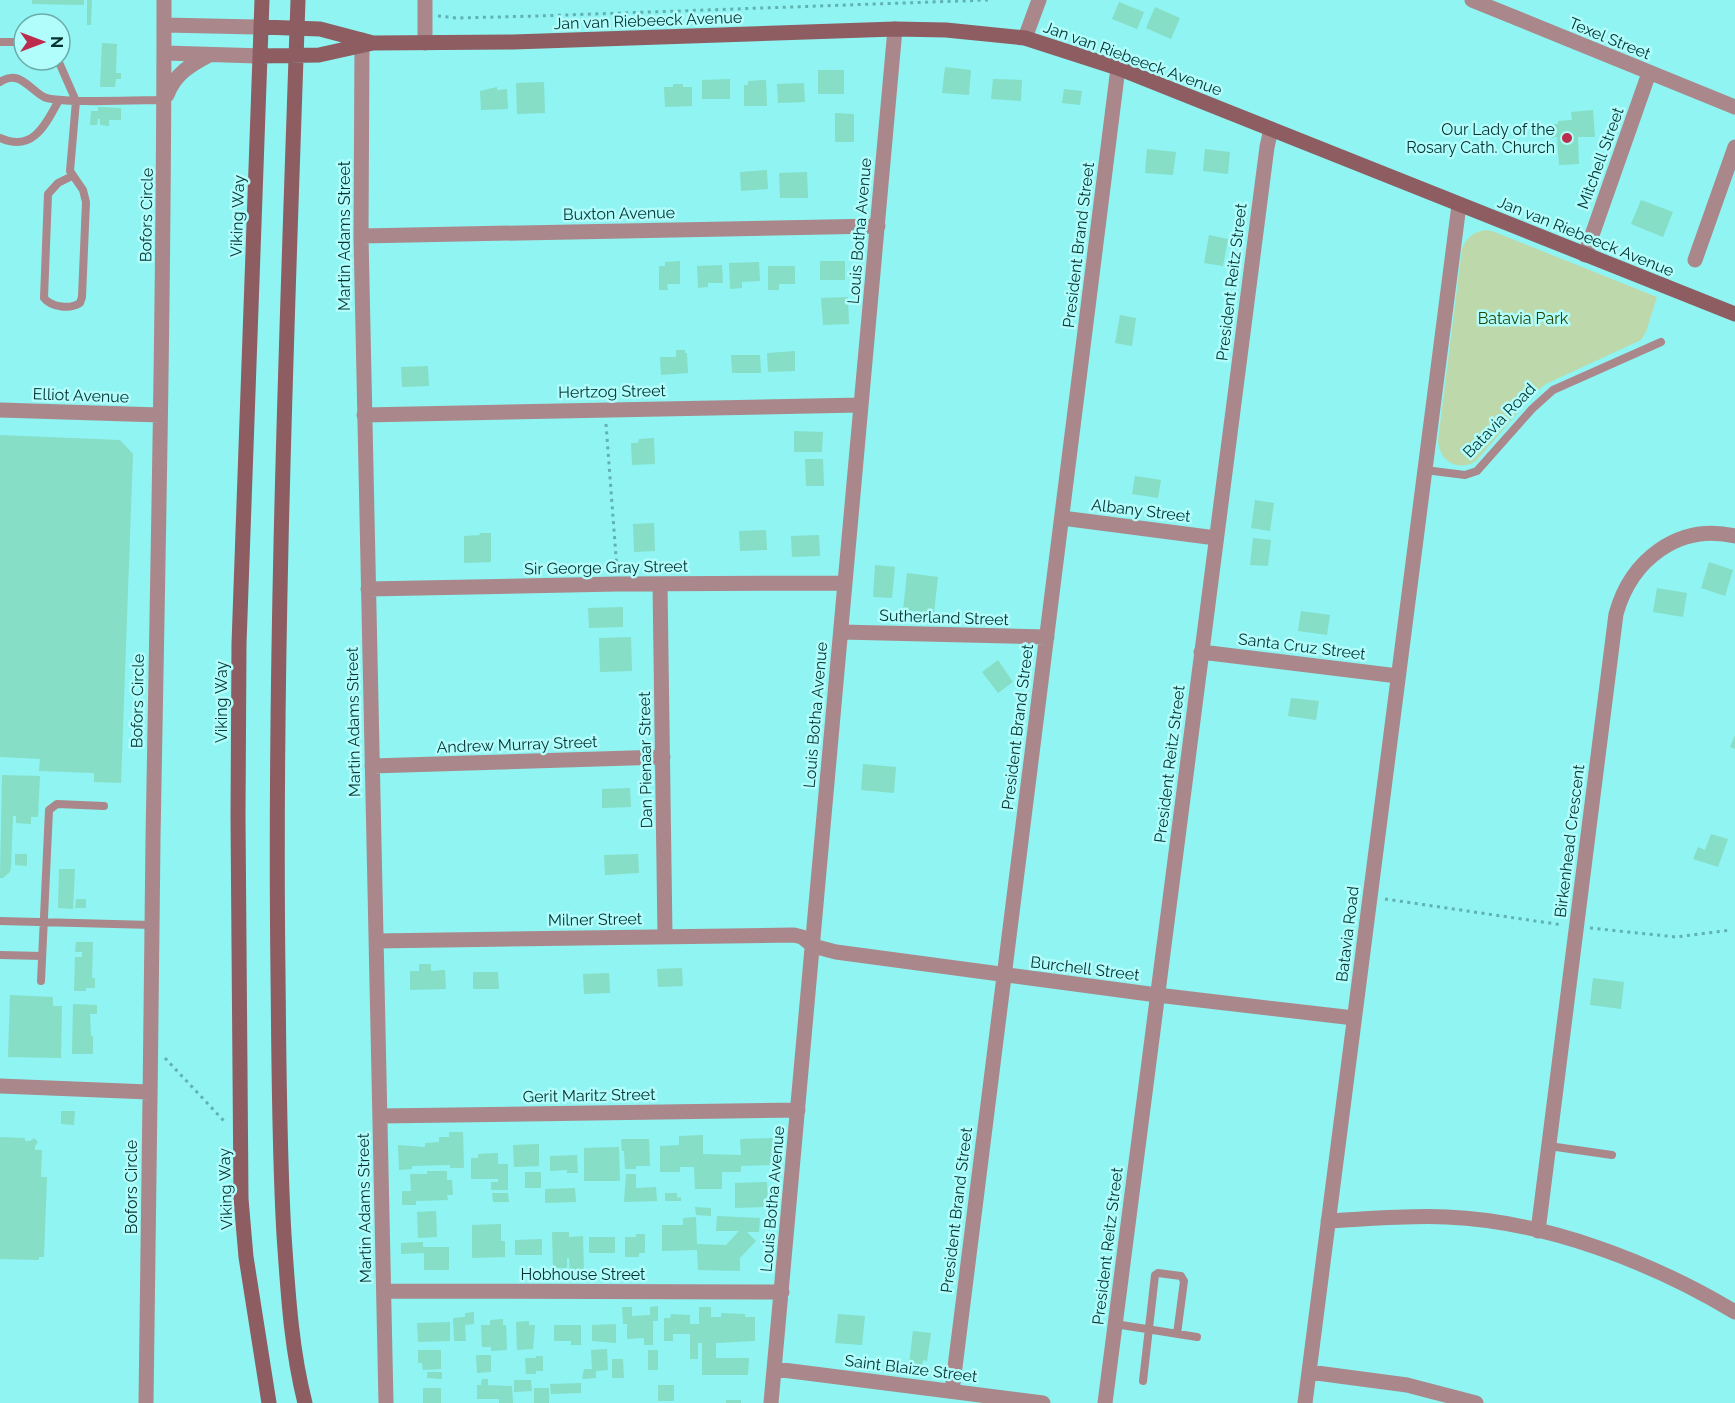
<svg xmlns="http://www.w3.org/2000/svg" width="1735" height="1403" font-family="Raleway,sans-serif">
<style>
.green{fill:#bdd9ac}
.building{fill:#85dec5}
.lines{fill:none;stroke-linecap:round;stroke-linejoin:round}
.path{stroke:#60b2b1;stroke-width:3;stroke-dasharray:3 4.5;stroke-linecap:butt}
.lane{stroke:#aa878a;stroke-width:8}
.street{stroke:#aa878a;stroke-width:15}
.secondary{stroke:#8d5d61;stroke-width:15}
.poi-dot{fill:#bc2c4c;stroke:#b1fdfb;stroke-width:2}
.labels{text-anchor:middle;stroke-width:5;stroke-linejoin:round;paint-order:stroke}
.street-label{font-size:16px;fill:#033231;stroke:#b1fdfb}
.poi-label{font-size:16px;fill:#033231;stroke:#b1fdfb;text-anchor:end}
.park-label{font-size:16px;fill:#254603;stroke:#b1fdfb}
</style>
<rect width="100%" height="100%" fill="#90f4f2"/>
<path class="green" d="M1485,230L1492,231L1657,297L1646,332L1641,340L1546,384L1534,394L1476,461C1458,472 1440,462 1438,441L1462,249C1466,238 1473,232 1485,230Z"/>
<path class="building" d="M32,0H84V5L32,4Z
M87,0H92L91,25H87Z
M1119,2L1144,12L1137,29L1112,19Z
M1155,7L1180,18L1171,39L1146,28Z
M102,43L117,44L116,73H121V79H116L115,87H100Z
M945,67L971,70L969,95L942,93Z
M818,70H844V94H818Z
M730,79V99H702V80Z
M993,79L1022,80L1021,101L991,99Z
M766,80L767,106H744V85H748V81Z
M544,82L545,113L517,114L516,83Z
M804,83L805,102L778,103L777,84Z
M673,84H683V87H692V106L665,107L664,87H673Z
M497,87V90L507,89L508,109L481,110L480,91Z
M1064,89L1082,91L1080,105L1062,103Z
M98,107L121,108V120H109V126L100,125V119H98L97,125H90L91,111H98Z
M1593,110L1595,137H1578L1579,164L1559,165L1557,137L1551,138L1550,124H1558V121L1572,120L1571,112Z
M835,113L854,114V142H835Z
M1147,149L1176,152L1173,175L1145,173Z
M1205,149L1230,152L1228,174L1203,171Z
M767,170L768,189L741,191L740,172Z
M807,172L808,198H780L779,173Z
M1641,200L1673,212L1663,237L1631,224Z
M1209,235L1228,239L1223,266L1204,263Z
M680,261V284H667L668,290H659V266H665V262Z
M820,261H845V280H820Z
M759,262L760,281L742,282V288L730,289L729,263Z
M722,265L723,283H708V287L698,288L697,266Z
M768,266H795V284H779V290H768Z
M848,297L849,324L823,325L821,298Z
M1120,315L1136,318L1132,346L1115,343Z
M676,350H685V353H687L688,373L661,375L660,357H676Z
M795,351V371L768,372L767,353Z
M731,355H760L761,373H732Z
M428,366L429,386L402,387L401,367Z
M794,431L823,432L822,452H794Z
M0,435L120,440L133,454L121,783L94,782V773L39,771L40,759L0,757Z
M654,438L655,464L632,465L631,443H638L639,439Z
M805,459H823L824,486H806Z
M1135,476L1161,480L1158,498L1132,494Z
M1255,500L1274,503L1270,531L1251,528Z
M654,523L655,551L634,552L633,524Z
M766,530L767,550L740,551L739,531Z
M479,533H491V562L464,563V536L480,535Z
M819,535L820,556L792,557L791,536Z
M1253,538L1271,540L1268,566L1250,565Z
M1709,562L1733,570L1725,596L1701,588Z
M875,565L895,567L892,598L873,597Z
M907,573L938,577L934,613L903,610Z
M1657,588L1687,593L1683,617L1653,612Z
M623,607V627L589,628L588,608Z
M1301,611L1330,615L1327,635L1298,631Z
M631,637L632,671L600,672L599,638Z
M998,660L1013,682L998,693L982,672Z
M1291,698L1319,701L1316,720L1288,716Z
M1735,735V749L1730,747Z
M863,764L896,767L894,793L861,790Z
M2,775L40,776L38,817H31V824L16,823V816H13L11,867L10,872L3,878H0Z
M630,788L631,807L602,808V789Z
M1711,834L1728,839L1718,867L1693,859L1698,847L1705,850Z
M15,854H27V866L15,865Z
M638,854L639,873L605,875L604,855Z
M59,869H75L73,909L58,908Z
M76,899H86V908H75Z
M76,942H93L92,978H95V988H86V991H74L75,957H82V952H75Z
M419,964H431V971L445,970L446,989L410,990V971H419Z
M682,968L683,986L658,987L657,969Z
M473,972H498L499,989H473Z
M609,973L610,993L584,994L583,974Z
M1593,978L1624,982L1621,1009L1590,1005Z
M10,995L53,997V1006H62L61,1058L8,1057Z
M73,1004L97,1005V1014H90L91,1036H93V1054H72Z
M61,1111H75L74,1125L61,1124Z
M449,1132H463L464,1168H450V1165L412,1166V1169L399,1170L398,1145L425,1147V1143L439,1142V1137H449Z
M703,1135V1154L741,1155L740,1139L773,1138L774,1165L741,1166V1172H722V1189H695L694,1167H680V1172H660V1146L679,1145V1136Z
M0,1137L25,1138V1141H30L34,1138L38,1142L35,1146V1150H42L41,1177H47L44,1257H39V1260L0,1259Z
M621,1139H649L650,1166H636V1169H625L624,1151H622Z
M539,1144V1166L514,1167L513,1145Z
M619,1147L620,1181H584V1148Z
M498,1153V1164H508V1190H491V1182H498V1179H471V1158H478V1154Z
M577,1155L578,1173H567V1170L550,1171V1156Z
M427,1171H447V1180H452L453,1195H447L448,1200L416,1201V1205H402V1191H411L410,1174H427Z
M525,1172H541V1188H525Z
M626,1174H636V1188L656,1187L657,1201L624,1202Z
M767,1182L768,1207L735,1208V1183Z
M575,1188L576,1202L545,1203V1189Z
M492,1193H508L509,1202H493Z
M665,1193H677V1198L681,1197V1201H665Z
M695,1207L711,1208V1216L696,1215Z
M436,1211L437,1237L418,1238L417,1212Z
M717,1216L760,1218L759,1232H747L756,1241L740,1258V1271L698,1270L697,1250L662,1251V1225H683V1218L696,1217L697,1244L726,1245L739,1231H716Z
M501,1224V1241H505V1257L472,1258V1225Z
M552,1232H569V1237L583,1236L584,1273H570L569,1258H567V1268H553Z
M636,1234H645V1253H639V1257H625V1237H636Z
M589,1237H615V1253H589Z
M542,1239V1255H515V1240Z
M423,1242V1247H449V1270H424V1253L401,1254V1243Z
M658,1306V1321H653V1345H644V1338L627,1339V1324H623L622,1307H632V1316L650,1315V1307Z
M699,1307H711V1317H721V1313L745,1314V1317H755V1341L716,1343V1358H749L748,1375H702V1343H698V1359H690V1334H673V1341H664V1318H670L671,1314L690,1315V1324H699Z
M474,1312V1324L465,1325L466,1341H454L453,1318L465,1317V1313Z
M838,1314L865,1316L862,1345L835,1343Z
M503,1319V1325H506L507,1350L491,1351V1347H482L481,1325H490V1320Z
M529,1321V1325H535L533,1349L517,1350L516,1322Z
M450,1322V1341L418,1342L417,1323Z
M616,1324V1343L592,1341V1325Z
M554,1325H581V1345H571V1341H554Z
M913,1331L931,1333L927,1361L923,1360L922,1365L909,1364Z
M607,1349L608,1370L596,1371V1378L582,1379L584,1369H592L591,1350Z
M418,1350H441V1369L423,1370L422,1363H418Z
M648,1350H658V1370H648Z
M476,1355H491V1372L477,1373Z
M536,1356H543V1371H536V1374H526L525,1358H536Z
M612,1359H623L624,1378H612Z
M427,1372H442V1379L427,1378Z
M482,1379H488V1385L512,1386L513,1403H499V1399H477V1385H481Z
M514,1380H531L532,1391L514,1392Z
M581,1383V1393L551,1394L550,1384Z
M658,1385H674V1401H658Z
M423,1388H441V1403H423Z
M534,1388H549V1403H534Z
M726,1400H741V1403H726Z"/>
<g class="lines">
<path class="path" d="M438,16L457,18L537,16L988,0
M606,424L617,570
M1385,899L1563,925
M1590,928L1676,937L1731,930
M165,1058L224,1121"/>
<path class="lane" d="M0,42H24
M58,60L76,101L70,171L83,190L86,202L82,297L80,303C71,309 52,308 44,298L48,194L58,183L72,176
M0,82C19,69 29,89 44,97C56,104 145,100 165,100
M0,138C33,153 46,124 59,100
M1425,470L1465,475L1477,471L1532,409L1553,390L1661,342
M0,921L152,925
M0,955L42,956
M41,981L49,810L57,804L104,806
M1549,1146L1612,1155
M1115,1324L1197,1337
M1143,1381L1155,1275L1158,1273L1181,1276L1184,1281L1177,1334"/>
<path class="street" d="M425,0V43
M1472,0L1735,107
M164,25L261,27
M1025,38L1039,0
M362,40L361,236L386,1403
M165,53L260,56
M167,95C175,74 190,65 209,55
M361,236L878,226
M1585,255L1649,73
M1695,260L1735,147
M0,410L160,415
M364,415L861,405
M1062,518L1216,538
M660,584L665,936
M368,589L618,584L845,583
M841,632L1047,637
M1201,652L1398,676
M372,766L663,757
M376,941L794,935L802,937L813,946L836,952L1157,995L1354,1018
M0,1086L149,1092
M380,1116L798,1110
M1328,1221C1368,1219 1408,1215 1447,1217C1545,1221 1652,1262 1735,1312
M1538,1231L1616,614C1631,560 1678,523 1735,536
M384,1291L782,1292
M775,1369L1043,1403
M1309,1372L1407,1385L1476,1403
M952,1391L1118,68
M146,1403C150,1215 150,1027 153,839C158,559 164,280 164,0
M771,1403L895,29
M1105,1403L1267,147L1271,129
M1305,1403L1459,205"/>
<path class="secondary" d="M262,0L239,644L238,816L241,1199L246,1257L269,1403
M298,0C287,325 274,649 278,974C279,1061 279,1148 284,1235C288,1292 291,1348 305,1403
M261,27L320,29L373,43
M260,56L319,55L373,43L513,42L895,29L946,30L1025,38L1118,68L1735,314"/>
</g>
<circle class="poi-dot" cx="1567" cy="138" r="6"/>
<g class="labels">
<g class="street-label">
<text transform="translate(648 20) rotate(-2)" y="6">Jan van Riebeeck Avenue</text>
<text transform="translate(1610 38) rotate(22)" y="6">Texel Street</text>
<text transform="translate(1133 58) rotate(20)" y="6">Jan van Riebeeck Avenue</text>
<text transform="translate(1600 158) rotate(-70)" y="6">Mitchell Street</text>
<text transform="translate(619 213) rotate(-1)" y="6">Buxton Avenue</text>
<text transform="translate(146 215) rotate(-89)" y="6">Bofors Circle</text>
<text transform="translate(237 216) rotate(-88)" y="6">Viking Way</text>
<text transform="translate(859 231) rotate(-85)" y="6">Louis Botha Avenue</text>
<text transform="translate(344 236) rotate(-90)" y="6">Martin Adams Street</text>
<text transform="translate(1586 236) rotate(22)" y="6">Jan van Riebeeck Avenue</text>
<text transform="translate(1078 245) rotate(-83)" y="6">President Brand Street</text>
<text transform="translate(1231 282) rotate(-83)" y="6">President Reitz Street</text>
<text transform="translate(612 391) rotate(-1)" y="6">Hertzog Street</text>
<text transform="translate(81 395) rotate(2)" y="6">Elliot Avenue</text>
<text transform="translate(1499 420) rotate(-46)" y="6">Batavia Road</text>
<text transform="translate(1141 510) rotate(7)" y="6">Albany Street</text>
<text transform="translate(606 567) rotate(-1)" y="6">Sir George Gray Street</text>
<text transform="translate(944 617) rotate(2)" y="6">Sutherland Street</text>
<text transform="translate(1302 646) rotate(7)" y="6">Santa Cruz Street</text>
<text transform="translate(137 701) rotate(-89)" y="6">Bofors Circle</text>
<text transform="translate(221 702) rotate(-90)" y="6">Viking Way</text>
<text transform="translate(815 715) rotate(-85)" y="6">Louis Botha Avenue</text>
<text transform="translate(353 722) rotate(-91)" y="6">Martin Adams Street</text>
<text transform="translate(1017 727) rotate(-83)" y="6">President Brand Street</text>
<text transform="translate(517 744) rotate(-2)" y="6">Andrew Murray Street</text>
<text transform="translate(645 760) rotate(-91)" y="6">Dan Pienaar Street</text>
<text transform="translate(1169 764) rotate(-83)" y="6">President Reitz Street</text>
<text transform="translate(1569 841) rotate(-83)" y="6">Birkenhead Crescent</text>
<text transform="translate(595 919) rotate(-1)" y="6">Milner Street</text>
<text transform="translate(1347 934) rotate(-83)" y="6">Batavia Road</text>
<text transform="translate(1085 968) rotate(7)" y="6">Burchell Street</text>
<text transform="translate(589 1095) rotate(-1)" y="6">Gerit Maritz Street</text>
<text transform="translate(131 1187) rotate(-90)" y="6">Bofors Circle</text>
<text transform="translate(225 1189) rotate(-92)" y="6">Viking Way</text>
<text transform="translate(772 1199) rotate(-85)" y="6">Louis Botha Avenue</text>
<text transform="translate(364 1208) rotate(-91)" y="6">Martin Adams Street</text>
<text transform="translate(956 1210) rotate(-83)" y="6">President Brand Street</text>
<text transform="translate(1107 1246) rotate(-83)" y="6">President Reitz Street</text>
<text x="583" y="1280">Hobhouse Street</text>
<text transform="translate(911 1368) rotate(7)" y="6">Saint Blaize Street</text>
</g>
<g class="poi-label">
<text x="1555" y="135">Our Lady of the<tspan x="1555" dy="18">Rosary Cath. Church</tspan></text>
</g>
<g class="park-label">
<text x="1523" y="324">Batavia Park</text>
</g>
</g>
<g transform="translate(42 42) rotate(90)"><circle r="28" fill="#b1fdfb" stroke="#6bacaa" stroke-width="1.5"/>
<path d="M0-4.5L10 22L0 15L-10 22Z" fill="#bc2c4c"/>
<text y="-9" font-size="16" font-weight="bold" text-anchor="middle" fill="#033231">N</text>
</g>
</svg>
